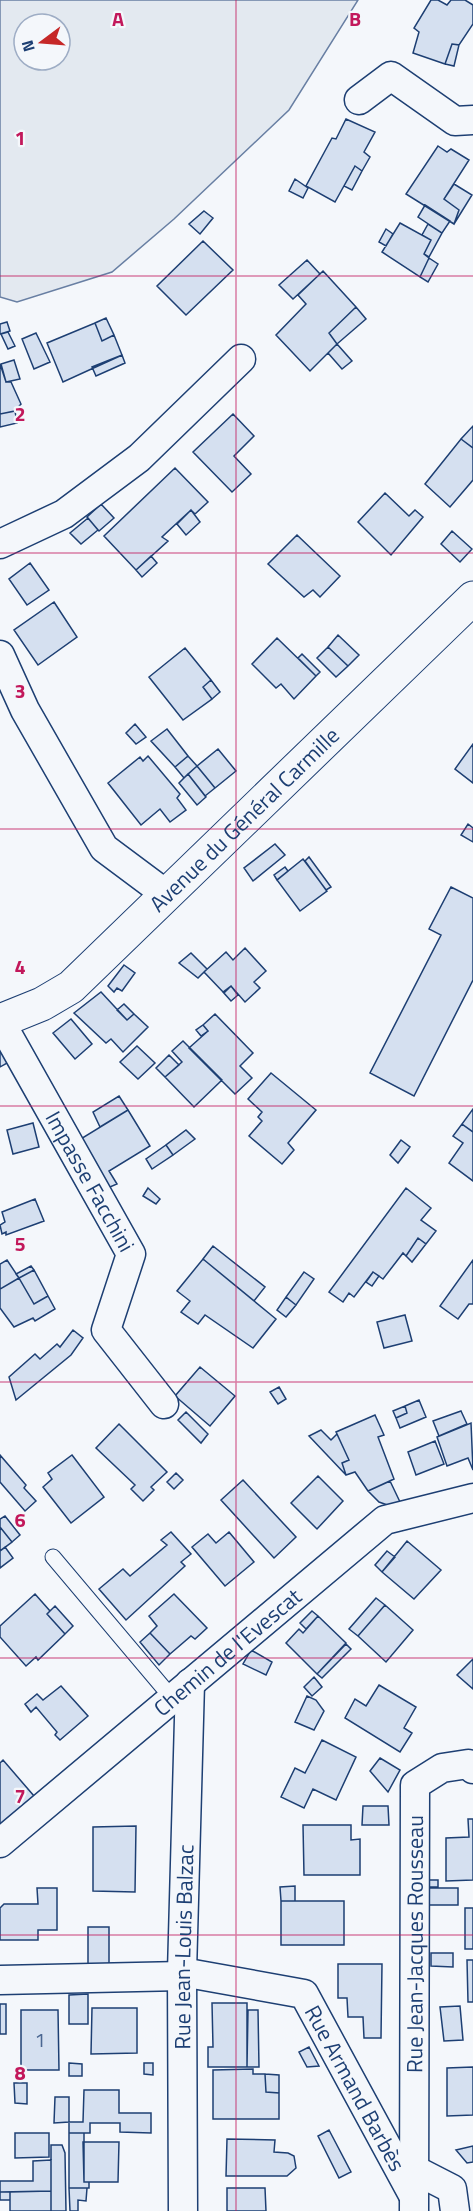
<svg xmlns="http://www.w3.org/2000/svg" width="473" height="2211" font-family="'Titillium Web',sans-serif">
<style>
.green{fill:#e3e9f0;stroke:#687fa3;stroke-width:1.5;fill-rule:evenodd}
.building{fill:#d5e0f0;stroke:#1d3f73;stroke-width:1.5}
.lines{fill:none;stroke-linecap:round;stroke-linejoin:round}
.lane-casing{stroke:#1d3f73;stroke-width:17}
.street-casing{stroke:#1d3f73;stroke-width:31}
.secondary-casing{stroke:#1d3f73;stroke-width:35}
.lane{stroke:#f4f7fb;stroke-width:15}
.street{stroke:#f4f7fb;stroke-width:28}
.secondary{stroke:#f4f7fb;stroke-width:33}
.grid{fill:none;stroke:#c2185b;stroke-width:1.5;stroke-opacity:0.55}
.labels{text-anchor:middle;stroke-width:4.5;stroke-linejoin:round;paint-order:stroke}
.number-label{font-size:20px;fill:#4b6792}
.street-label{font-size:22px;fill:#1d3f73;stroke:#f4f7fb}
.grid-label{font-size:20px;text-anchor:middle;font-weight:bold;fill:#c2185b;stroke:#f4f7fb;stroke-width:4.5;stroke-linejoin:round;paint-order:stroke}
</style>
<rect width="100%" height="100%" fill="#f4f7fb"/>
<path class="green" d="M0,0H358L289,110L174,219L112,272L17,302L0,297ZM24,24H60V60H24Z"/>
<path class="building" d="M431,0H438L447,5L451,0H465L473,5V24L459,45L452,44L445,64L413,53L419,32L414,28Z
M452,44L459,45L454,66L445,64Z
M346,119L375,132L364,152L370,157L362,171L355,166L335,202L306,186L332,138L336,139Z
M438,146L447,152L451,149L469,160L444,199L459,210L454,224L406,194Z
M355,166L362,171L352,190L344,186Z
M295,179L308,188L303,198L289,191Z
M454,184L472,195L454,224L459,210L444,199Z
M425,205L450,221L442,233L418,217Z
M204,211L213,218L200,234L189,224Z
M400,223L431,240L424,254L429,258L420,277L382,252Z
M428,224L442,233L429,257L424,254L431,240L422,235Z
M386,229L393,234L386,246L379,242Z
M203,241L233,270L186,315L157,286Z
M429,258L438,264L428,282L420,277Z
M307,260L320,274L293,299L279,285Z
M323,271L356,307L329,333L337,344L310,371L276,335L306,304L298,295Z
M356,307L366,319L337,344L329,333Z
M106,318L114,335L102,341L95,323Z
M7,322L10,331L0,334V324Z
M95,323L102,341L114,335L122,355L63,382L47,343Z
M8,332L15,346L8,349L1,334Z
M36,333L50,362L34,369L22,339Z
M337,344L352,361L342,369L328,353Z
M122,355L125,363L96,376L92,367Z
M14,360L20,379L6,382L1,364Z
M0,364L6,382H11L21,404L15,411L0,414Z
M15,411L17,423L0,427V414Z
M233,414L254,436L234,456L251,474L232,492L193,452Z
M473,426V448L461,439Z
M461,439L473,448V480L450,507L425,484Z
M175,468L208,502L195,514L191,510L162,537L168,541L136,570L104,536Z
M385,493L409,516L415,510L423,517L391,555L358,522Z
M101,504L114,518L99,531L87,517Z
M191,510L200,522L186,535L177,524Z
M88,518L98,530L81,544L70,533Z
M452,531L472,549L460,562L441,544Z
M297,535L340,576L320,597L313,590L304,597L268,564Z
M151,556L157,563L142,577L136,570Z
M30,563L49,590L27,605L9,579Z
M54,602L77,637L38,665L14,630Z
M338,635L359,655L348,666L328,647Z
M277,638L316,676L294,699L281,684L276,688L252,664Z
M328,647L348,666L336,677L317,658Z
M185,648L211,680L203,687L212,699L183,720L149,677Z
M302,654L320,672L316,676L298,658Z
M211,680L220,692L212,699L203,687Z
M135,724L146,737L136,744L126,733Z
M167,729L188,756L175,767L151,741Z
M473,744V783L455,769Z
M218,749L236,771L215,788L197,766Z
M148,756L180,794L177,798L186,810L170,822L160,809L141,825L108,783L140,757L143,761Z
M188,756L197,766L184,778L175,767Z
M197,766L215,788L205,796L188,774Z
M188,774L206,797L197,805L179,783Z
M468,824L473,828V842L461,835Z
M275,844L285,855L253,881L244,868Z
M309,857L331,887L326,890L305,861Z
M303,859L327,891L300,911L277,880Z
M285,867L288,871L277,880L274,875Z
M451,887L473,898V980L414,1096L370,1073L441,935L429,929Z
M245,948L266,971L254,982L260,988L245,1002L231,986L224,993L204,972L226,952L233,960Z
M191,953L207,969L198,978L179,963Z
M124,965L135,973L122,991L117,988L114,992L108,986Z
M231,986L238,995L231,1001L223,992Z
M101,992L127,1020L134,1014L148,1027L123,1052L111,1039L106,1043L74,1013Z
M124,1004L134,1014L127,1020L117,1010Z
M215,1014L253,1053L240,1066L252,1078L235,1094L189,1048L208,1031L203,1025Z
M71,1019L92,1044L75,1059L53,1033Z
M203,1025L208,1031L201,1036L196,1030Z
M183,1041L222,1080L194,1107L165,1077L182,1062L172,1051Z
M137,1046L155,1063L138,1079L120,1062Z
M0,1051L9,1062L0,1067Z
M169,1055L179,1065L165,1077L156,1068Z
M271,1073L316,1110L288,1143L294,1150L282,1164L249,1136L262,1121L258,1117L262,1112L248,1099Z
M119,1096L128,1110L100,1127L93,1112Z
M473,1109V1132L462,1124Z
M128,1110L150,1146L109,1171L117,1184L103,1190L79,1140Z
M33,1123L39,1147L13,1154L7,1130Z
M462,1124L473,1132V1181L449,1163L463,1143L453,1136Z
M186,1130L195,1139L173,1155L166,1145Z
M401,1140L410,1147L398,1163L390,1155Z
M166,1145L173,1155L152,1169L146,1159Z
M148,1188L160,1199L156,1204L143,1196Z
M406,1188L431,1208L421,1220L436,1231L426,1244L418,1238L406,1256L403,1253L383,1279L373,1272L354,1297L349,1293L343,1302L329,1292Z
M35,1199L44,1221L6,1235V1232L2,1234L0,1225L5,1222L2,1212Z
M418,1238L426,1244L412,1262L406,1256Z
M213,1246L265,1287L254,1301L203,1259Z
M203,1259L276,1319L253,1348L205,1315L198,1324L181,1312L190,1301L177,1291Z
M7,1260L19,1278L0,1289V1264Z
M473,1260V1304H469L458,1319L440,1306Z
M31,1266L34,1270L19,1278L16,1274Z
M34,1270L48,1296L34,1304L19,1278Z
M304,1272L314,1279L296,1305L286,1297Z
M373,1272L379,1276L372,1286L366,1282Z
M19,1278L34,1304L48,1296L55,1309L35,1321L33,1318L14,1327L0,1308V1289Z
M286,1297L296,1305L286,1317L277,1310Z
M405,1315L412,1341L384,1348L377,1322Z
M73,1330L83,1338L71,1355L16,1400L9,1377L35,1354L40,1359L57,1344L60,1347Z
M200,1367L235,1396L210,1426L175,1396Z
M279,1387L286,1399L278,1404L270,1392Z
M419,1400L426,1417L400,1428L396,1418L407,1413L405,1406Z
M405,1406L407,1413L396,1418L393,1411Z
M461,1411L467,1424L439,1436L433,1421Z
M186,1412L208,1434L201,1443L178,1420Z
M375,1415L384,1435L378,1437L394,1479L368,1491L355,1472L346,1475L342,1463L349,1460L336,1432Z
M471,1423L473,1470L468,1458L447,1466L437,1437Z
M119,1424L167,1472L151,1487L154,1490L143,1501L131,1489L135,1485L96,1448Z
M321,1430L331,1440L337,1434L349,1460L342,1463L346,1475L309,1436Z
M435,1441L444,1464L416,1475L408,1452Z
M0,1455L26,1485L24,1488L36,1501L25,1511L0,1482Z
M72,1455L104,1497L71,1523L43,1487L52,1479L48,1473Z
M176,1473L183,1480L174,1489L167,1482Z
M318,1476L343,1501L317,1529L291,1503Z
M243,1480L296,1537L274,1558L221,1500Z
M390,1481L401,1504L393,1507L379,1502L368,1491Z
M5,1516L20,1535L12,1542L0,1527V1519Z
M0,1527L12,1542L0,1551Z
M171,1532L191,1554L181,1562L185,1566L126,1620L99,1589L123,1569L130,1576L167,1545L161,1540Z
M229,1532L254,1562L225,1586L192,1547L208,1534L216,1543Z
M407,1541L441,1570L414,1599L382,1572Z
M5,1547L13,1558L0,1568V1551Z
M387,1551L395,1557L382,1572L375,1565Z
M35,1594L50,1611L47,1614L65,1634L38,1660L36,1657L26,1666L0,1637V1626Z
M174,1594L207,1628L195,1639L191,1636L170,1654L150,1633L157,1626L149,1616Z
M376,1598L385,1605L358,1636L349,1629Z
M385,1605L413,1630L386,1662L358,1636Z
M55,1606L73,1626L65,1634L47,1614Z
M312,1611L318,1616L306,1629L300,1623Z
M318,1616L346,1643L317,1674L286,1643L299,1629L303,1633Z
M150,1633L170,1654L159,1665L140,1642Z
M346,1644L351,1649L322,1678L317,1674Z
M251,1650L272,1662L266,1675L243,1664Z
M473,1659V1689L457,1675Z
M314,1677L322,1687L312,1696L304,1687Z
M379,1685L416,1707L404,1728L412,1733L400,1752L345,1718L355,1699L366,1706Z
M61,1686L88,1716L60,1740L55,1735L57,1732L36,1707L31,1712L25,1704L37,1694L43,1700Z
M307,1696L316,1700L324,1711L314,1730L295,1722Z
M322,1740L356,1757L336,1800L313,1789L304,1808L281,1797L295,1768L305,1773Z
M380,1758L400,1770L388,1792L370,1771Z
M3,1760L34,1796L0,1825V1763Z
M363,1806H388L389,1825H362Z
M468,1819H473V1880L446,1881V1838L469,1837Z
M303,1825H351V1840L360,1839V1875H304Z
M136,1826L135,1892L93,1891V1827Z
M429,1880H438V1887H429Z
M295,1886V1901H281L280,1887Z
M37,1888H57V1930H38V1940H0V1908L4,1904H38Z
M428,1888H458V1905H428Z
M281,1901H344V1945H281Z
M465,1908H473V1949H465Z
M88,1927H109V1966H88Z
M431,1953H453V1967L431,1966Z
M467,1960H473V2002H468Z
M338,1964H382L381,2038H364L363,2017H348L347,1998H338Z
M88,1994V2024H69V1995Z
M212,2003H247V2067H208V2047H213Z
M0,2004H6V2034H0Z
M460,2006L463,2040L444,2041L440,2007Z
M92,2008H137V2053L91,2054Z
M21,2010H58L59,2070H21Z
M248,2010H258L259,2067H247Z
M309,2047L319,2066L307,2067L299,2052Z
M69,2063L82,2064V2076H69Z
M144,2063H153V2075L144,2074Z
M473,2067V2115L447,2116V2068Z
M253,2069V2074H265L266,2092L279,2093V2119H213V2070Z
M265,2074L279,2075V2093L266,2092Z
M14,2083H27V2104L15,2103Z
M84,2090H119V2113H151V2133L120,2132V2123H90V2133H69V2122H83Z
M55,2097H69V2122L54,2123Z
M329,2130L351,2172L339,2178L318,2136Z
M15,2133H49V2157L15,2158Z
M69,2133H84V2182H89V2188H69Z
M227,2139L275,2140L274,2152L288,2153L294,2156L296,2168L287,2176H226Z
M83,2142H119L118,2182H84Z
M51,2145H62L65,2153L66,2211H51Z
M473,2146V2162L467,2163L456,2150Z
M51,2160V2191L0,2192V2181H33V2161Z
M69,2188H87L86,2201L78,2200V2211H70Z
M227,2188H265L266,2211H227Z
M51,2191V2211H10V2192Z
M0,2192H10V2200H0Z"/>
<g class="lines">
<defs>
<path id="lane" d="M53,1557L172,1698"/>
<g id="street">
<path d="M359,100L391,76L455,121L473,120"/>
<path d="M0,544L64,514L139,458L241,359"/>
<path d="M0,655L25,710L104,848L167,895"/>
<path id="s1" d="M0,1021L131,1254L106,1330L164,1404"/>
<path id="s2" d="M0,1843L385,1520L473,1498"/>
<path id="s3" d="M182,1972L304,1994L412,2193"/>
<path d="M0,1980L182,1976"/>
<path d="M413,2169L452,2189L455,2211"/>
<path id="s4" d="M183,2211L182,1972L190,1683"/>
<path id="s5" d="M414,2211L415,1785L442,1768L468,1764L473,1769"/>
</g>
<g id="secondary">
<path id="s6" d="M0,1021L42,1004L71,987L473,598"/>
</g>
</defs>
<use href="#lane" class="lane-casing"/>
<use href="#street" class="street-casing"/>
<use href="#secondary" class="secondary-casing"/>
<use href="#lane" class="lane"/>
<use href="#street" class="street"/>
<use href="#secondary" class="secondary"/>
</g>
<path class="grid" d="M236,0V2211M0,276H473M0,553H473M0,829H473M0,1106H473M0,1382H473M0,1658H473M0,1935H473"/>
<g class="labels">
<g class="number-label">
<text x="40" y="2047">1</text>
</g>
<g class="street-label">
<text dy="8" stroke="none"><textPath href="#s6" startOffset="320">Avenue du Général Carmille</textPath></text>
<text dy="8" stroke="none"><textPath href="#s1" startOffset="184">Impasse Facchini</textPath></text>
<text dy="8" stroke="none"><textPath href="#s2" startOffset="297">Chemin de l'Evescat</textPath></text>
<text dy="8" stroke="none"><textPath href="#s5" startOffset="267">Rue Jean-Jacques Rousseau</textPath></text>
<text dy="8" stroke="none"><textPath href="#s4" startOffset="264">Rue Jean-Louis Balzac</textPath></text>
<text dy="8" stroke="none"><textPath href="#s3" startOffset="231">Rue Armand Barbès</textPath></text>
</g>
</g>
<g class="grid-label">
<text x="118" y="26">A</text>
<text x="355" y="26">B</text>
<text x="20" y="145">1</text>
<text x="20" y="421">2</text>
<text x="20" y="698">3</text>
<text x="20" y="974">4</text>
<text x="20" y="1251">5</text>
<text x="20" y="1527">6</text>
<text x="20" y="1803">7</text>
<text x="20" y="2080">8</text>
</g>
<g transform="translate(42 42) rotate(254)"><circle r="28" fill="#f4f7fb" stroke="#9eadc5" stroke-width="1.5"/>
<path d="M0-4.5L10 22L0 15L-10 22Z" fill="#c62828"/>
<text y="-9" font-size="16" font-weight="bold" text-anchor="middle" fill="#1d3f73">N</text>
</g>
</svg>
